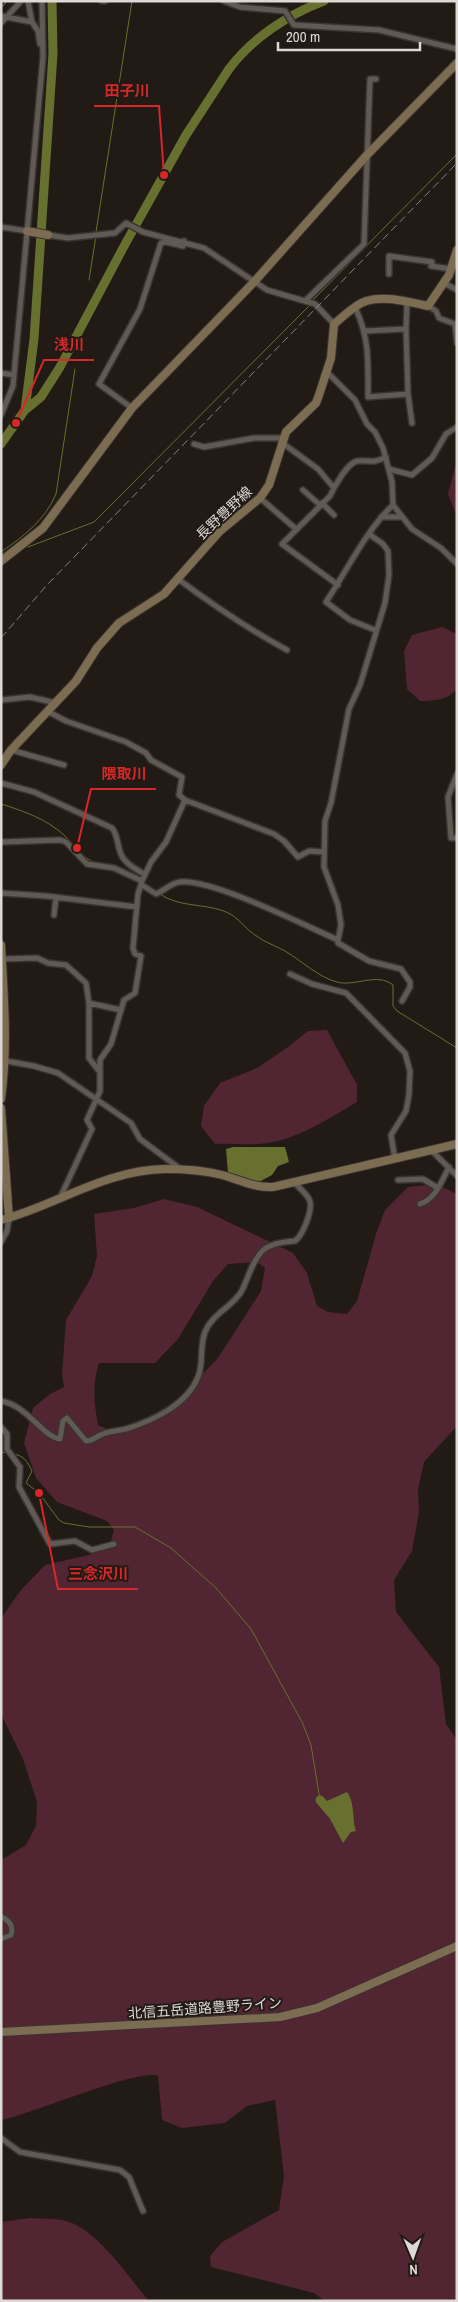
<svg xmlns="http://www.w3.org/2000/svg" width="458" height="2302" font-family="'Archivo Narrow','Noto Sans JP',sans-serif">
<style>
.green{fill:#522533;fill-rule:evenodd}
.water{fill:#687030}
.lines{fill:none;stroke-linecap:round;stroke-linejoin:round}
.stream{stroke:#687030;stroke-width:1}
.river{stroke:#687030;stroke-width:9}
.street-casing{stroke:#393431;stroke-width:8}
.secondary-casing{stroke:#393431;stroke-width:10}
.street{stroke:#615953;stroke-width:5}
.secondary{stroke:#7b6c52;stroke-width:8}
.rail{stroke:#87817d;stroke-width:1;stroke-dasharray:8 4;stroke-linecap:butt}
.labels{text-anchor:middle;stroke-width:4;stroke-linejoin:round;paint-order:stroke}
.street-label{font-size:14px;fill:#ded9d6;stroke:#211a15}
.leader{fill:none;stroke:#d62828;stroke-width:2}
.callout-dot{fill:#d62828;stroke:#211a15;stroke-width:2}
.callout-label{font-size:15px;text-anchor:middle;font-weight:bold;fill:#d62828;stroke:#211a15;stroke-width:4;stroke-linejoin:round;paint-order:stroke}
</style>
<rect width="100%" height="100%" fill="#211a15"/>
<path class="green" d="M457,459V517L448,494Z
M442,627L457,634V689C448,700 433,701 420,701L407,689L404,651L412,635Z
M327,1030L357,1085V1102C326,1120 294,1142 258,1144C243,1145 229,1143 215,1144L201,1126L204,1106L220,1083L257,1068L288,1047L308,1031Z
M436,1184L457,1194V1426L424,1462L418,1489L419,1512L412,1551L394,1580L396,1612L439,1667L446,1724L457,1740V2301H325L314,2293L211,2267L210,2256L222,2242L279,2210L284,2176L275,2100L247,2106L225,2123L182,2128L162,2120L158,2076C139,2068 30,2115 1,2120V1860L26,1845L36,1826L37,1802L23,1759L1,1714V1618L21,1590L45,1565L89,1555L110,1544L114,1530L107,1521L57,1502L36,1478L24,1443L33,1408L50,1394L64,1387L62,1374L66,1320L92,1276L97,1256L94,1214L134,1208L164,1199L197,1207L293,1253L307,1273L317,1306L328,1312L347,1314L357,1301L376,1234L385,1210L408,1187ZM257,1262L265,1268L261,1291L218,1358L166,1412L139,1429L117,1433L98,1425C94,1402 92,1385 99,1363H155L178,1339L213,1281L228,1264Z
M30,2218C40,2219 52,2218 62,2220C96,2226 128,2277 149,2301H1V2222Z"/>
<path class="water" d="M233,1147H285L289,1162L278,1166L272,1175L257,1183L228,1173L226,1149Z
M347,1792C355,1802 352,1819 356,1831L351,1832L343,1843L323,1806L327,1801Z"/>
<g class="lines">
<path class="stream" d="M96,232L132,1
M89,280L96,236
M312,301L457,154
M28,547L94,522L310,305
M1,552C24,536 45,520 56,494L75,369
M1,804C24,811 46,819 64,835C74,844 82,857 93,862
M97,863L112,865
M116,866L141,877
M160,894C181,909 210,902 232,915C241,921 247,930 255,935C264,942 276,946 285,951C302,961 318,977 337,982C355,987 377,972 393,985V1006L397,1011L457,1048
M1,1452L8,1453
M12,1454C24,1455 27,1461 32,1471L26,1483L39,1493L59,1520L64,1523L89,1527H135L171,1548L216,1588L251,1629L302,1722L311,1745L320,1800"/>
<path class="river" d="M25,410L41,397L60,367L123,248L186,135L229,69C252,38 289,14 324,1
M1,444L25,410L34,339L53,54L52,1
M320,1800L331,1813"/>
<defs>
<path id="street" d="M28,1L32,22L38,31L40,44
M102,1H105
M224,1L240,7L285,11L294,25L379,30L457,49
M1,16L32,22
M1,23L21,1
M1,227L27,231
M48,235L68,238L115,233L126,223L143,232L204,248L267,290L315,304L334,324
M389,274V256L432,262L431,266L451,269
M444,283L457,290
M306,300L364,244L370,79H376
M428,306L436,311L439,318L455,324L457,343
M355,307C370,339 368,363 368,397L408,394L412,423
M406,329L408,394
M365,331L406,329L407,302
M327,372L355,400L367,424L375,432L383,448L392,482L393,505L412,529L441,548L457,564
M1,373L14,375
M132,408L99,384L140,309L161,243L166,242L183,246L184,241
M1,415L13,386L43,57L42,1
M281,442L318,469L334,488C339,480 348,462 358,461C372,460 371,464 386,457
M194,444L204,447L254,438H282
M389,469L412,475L432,458L446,434L457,427
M334,488L330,496L282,544L338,585
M303,490L320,505
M260,498L296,529
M322,503L334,515
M381,517H401
M178,579C213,605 248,629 287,650
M375,630L350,620L326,602C346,572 367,529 393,505
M1,700L30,697L56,703
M49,712L66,721L126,742L146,753L151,760L182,777L179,795L185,800L274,834L284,841L298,857L309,851L324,852
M11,750L64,765
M457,774L448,797L451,838H457
M1,783L34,792L112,828C118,835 117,845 121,854C124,863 136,869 144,874
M1,842L60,840L66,842L87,864L114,868L142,881
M142,885L156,894C165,890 171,883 180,882C211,878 306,926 338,940V943L369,961L401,969L410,982V987L402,1001
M1,893L46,896L137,907
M54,915L56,897
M338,940L341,925L338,905L324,867L325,821L331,803L349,709L360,685L385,603L389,575L388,551L383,544L369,534
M2,959L37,958L48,963L66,965L86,983L89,1003L121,1010
M290,974L312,984L346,993L405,1053L410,1071L409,1095L406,1111L391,1135L395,1159
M89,1003V1058L99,1071
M6,1061L34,1066L58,1073L131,1123L140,1139L179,1168
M431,1150L457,1176
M398,1180L423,1179L438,1188
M60,1198L92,1129L87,1120L100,1091V1060L111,1044L124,1000L135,993L141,956L135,954L133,948L138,894L142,881L151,862L166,842L185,800
M420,1204C436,1199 442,1180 449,1167
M1,1242L7,1231L9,1218
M1,1401C27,1405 44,1438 60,1439L63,1421L67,1418L86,1441C94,1441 96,1436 103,1434C110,1431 118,1431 126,1429C152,1421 187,1405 198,1377C204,1363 199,1348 205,1332C212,1315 228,1309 238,1296C243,1291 244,1285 247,1279C258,1250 264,1243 295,1241C303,1235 314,1208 309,1199C306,1193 299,1188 295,1183
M1,1427L7,1434V1449L20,1467L19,1487L50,1544L75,1541L92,1550L114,1544
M1,1916C9,1921 14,1925 11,1935L1,1939
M1,2138L20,2152L120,2170L129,2177L143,2211"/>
<path id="secondary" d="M27,231L48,235
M1,561L43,528L132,408L254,282L366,156L457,63
M1,765L11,750L76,681L97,648L119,623L164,594L219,532L260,498L269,485L286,432L316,403L319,395L331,358L334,324C343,317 354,305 366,301C386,295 409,302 428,306L449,275L457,250
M1,945C4,997 8,1048 1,1099
M1,1108L9,1218
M1,1220C57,1205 105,1170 165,1169C184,1169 203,1170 222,1175C240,1180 254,1188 273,1187L457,1144
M1,2032L280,2017L317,2008L457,1946"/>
</defs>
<use href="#street" class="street-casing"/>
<use href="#secondary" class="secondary-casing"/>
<use href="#street" class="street"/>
<use href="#secondary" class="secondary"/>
<path class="rail" d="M1,8L7,1
M1,638L46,586L457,163"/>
</g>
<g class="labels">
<g class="street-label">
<text transform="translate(224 513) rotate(-43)" y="5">長野豊野線</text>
<text transform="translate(205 2008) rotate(-4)" y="5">北信五岳道路豊野ライン</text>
</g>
</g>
<path class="leader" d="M164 175L159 106H94M16 423L44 360H94M77 848L91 789H156M39 1493L58 1589H138"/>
<g class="callout-dot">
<circle cx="164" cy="175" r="5"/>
<circle cx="16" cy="423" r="5"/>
<circle cx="77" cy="848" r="5"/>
<circle cx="39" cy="1493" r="5"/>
</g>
<g class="callout-label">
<text x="127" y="96">田子川</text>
<text x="69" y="350">浅川</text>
<text x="124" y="779">隈取川</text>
<text x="98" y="1579">三念沢川</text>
</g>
<rect width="458" height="2302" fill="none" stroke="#ded9d6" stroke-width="5"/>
<g transform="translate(413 2257) rotate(178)" stroke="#211a15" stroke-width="4" paint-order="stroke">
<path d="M0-4L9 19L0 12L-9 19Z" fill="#ded9d6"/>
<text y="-8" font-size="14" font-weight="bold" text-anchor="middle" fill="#ded9d6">N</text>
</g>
<path d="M278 42v8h142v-8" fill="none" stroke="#ded9d6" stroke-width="2.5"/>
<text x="286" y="42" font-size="15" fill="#ded9d6" stroke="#211a15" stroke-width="4" paint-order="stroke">200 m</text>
</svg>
